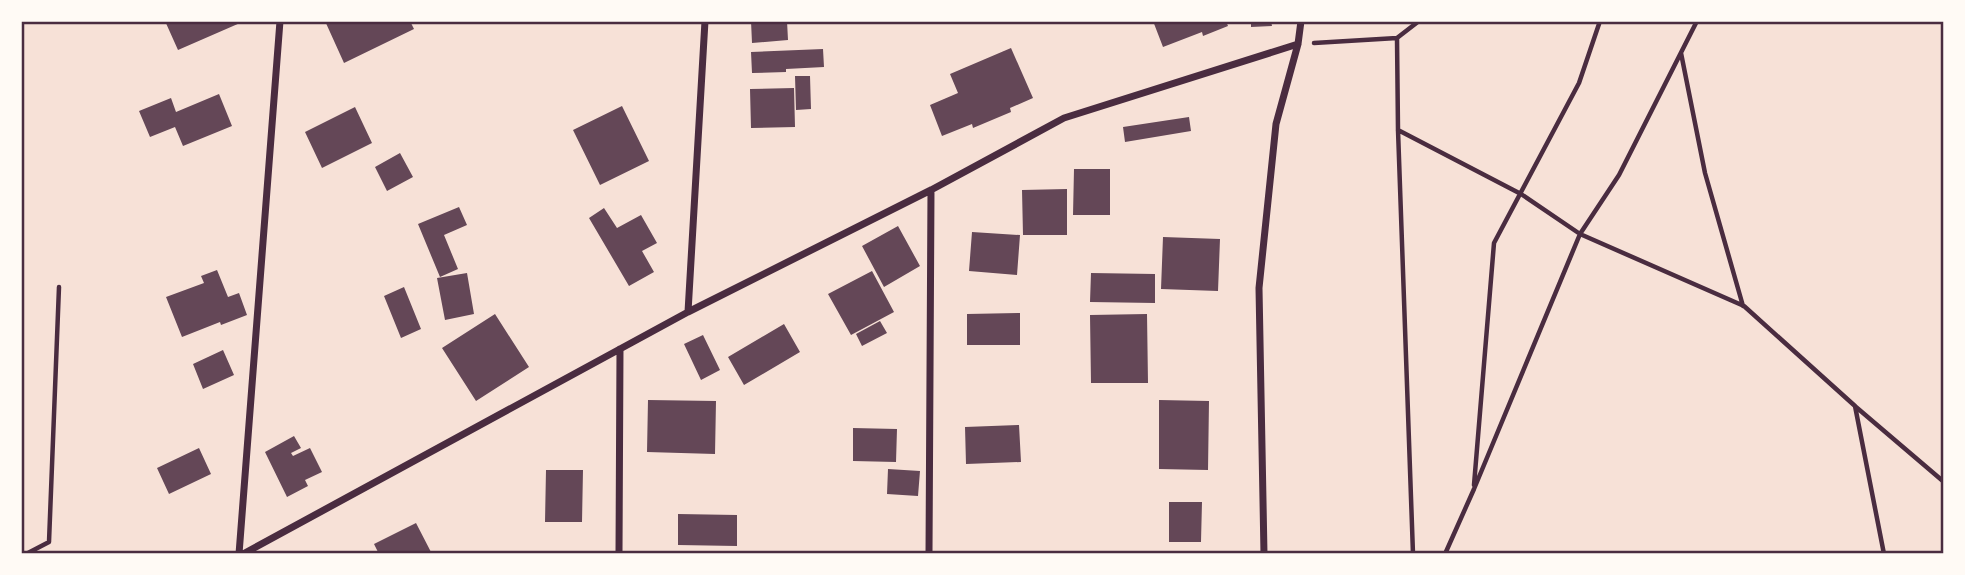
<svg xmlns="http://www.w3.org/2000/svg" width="1965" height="575" font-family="Inter,sans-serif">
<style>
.building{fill:#644757}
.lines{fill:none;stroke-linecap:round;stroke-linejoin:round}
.path{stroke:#4a2c40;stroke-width:4.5}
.minor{stroke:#4a2c40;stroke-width:7}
.neatline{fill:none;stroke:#4a2c40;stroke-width:2.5}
</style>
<rect width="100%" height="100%" fill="#f7e1d7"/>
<path class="building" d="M165,21H239L240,23L178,50Z
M325,21H410L414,29L344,63Z
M751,21H787L788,40L752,43Z
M1153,21H1226L1228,26L1203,36L1202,32L1163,47Z
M1251,21H1271L1272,26L1251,27Z
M1011,48L1033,98L1010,108L1011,112L973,128L972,124L942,136L930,105L958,93L950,74Z
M823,49L824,67L786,69V72L752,73L751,52Z
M795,76H810L811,109L796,110Z
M794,88L795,127L751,128L750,89Z
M219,94L232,126L183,146L175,127L150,137L139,111L171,98L176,112Z
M622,106L649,161L600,185L573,130Z
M355,107L372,143L322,168L305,132Z
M1189,117L1191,131L1125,142L1123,127Z
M400,153L413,177L387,191L375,167Z
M1074,169H1110V215H1073Z
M1067,189V235H1023L1022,190Z
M459,207L467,225L444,235L458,269L440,277L418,224Z
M604,208L617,228L641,215L657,243L642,251L654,272L629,286L589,218Z
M898,226L920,266L884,287L862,246Z
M972,232L1020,235L1017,275L969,271Z
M1163,237L1220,239L1218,291L1161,289Z
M217,270L228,297L239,293L247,315L221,325L220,322L182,337L166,297L204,283L201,276Z
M872,271L894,312L851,335L828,294Z
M467,273L474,314L445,320L437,278Z
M1091,273L1155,274V303L1090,302Z
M404,287L421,329L401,338L384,296Z
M1020,313V345H967V314Z
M495,314L529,367L476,401L442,348Z
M1147,314L1148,383H1091L1090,315Z
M880,321L887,333L862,346L856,334Z
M784,324L800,352L744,385L728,357Z
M703,335L720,370L701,380L684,344Z
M223,350L234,375L203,389L193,364Z
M648,400L716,401L715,454L647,452Z
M1159,400L1209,401L1208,470L1159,469Z
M1019,425L1021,462L966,464L965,427Z
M853,428L897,429L896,462L853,461Z
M294,436L301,448L291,453L293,456L310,448L322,472L305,480L308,486L287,497L265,452Z
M199,448L211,474L169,494L157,468Z
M888,469L920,471L918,496L887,494Z
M546,470H583L582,522H545Z
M1169,502H1202L1201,542H1169Z
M678,514L737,515V546L678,545Z
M416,523L432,554H379L374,544Z"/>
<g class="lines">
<path class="path" d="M1397,38L1398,130L1413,554
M1314,43L1397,38L1419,21
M1681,53L1705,173L1743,306
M1398,130L1521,194L1580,234L1744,306L1855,406L1884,554
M1856,407L1944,482
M1474,485L1494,243L1579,83L1600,21
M26,554L49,542L59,287
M1445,554L1474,489L1580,234L1619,175L1697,21"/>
<path class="minor" d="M688,312L705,21
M239,554L280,21
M243,554L688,312L931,190L1064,118L1298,44
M619,554L620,349
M929,554L931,190
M1264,554L1259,288L1276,124L1298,44L1301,21"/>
</g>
<rect width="1965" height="575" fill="none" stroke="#fffaf5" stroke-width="46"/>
<rect x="23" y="23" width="1919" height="529" class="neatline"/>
</svg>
